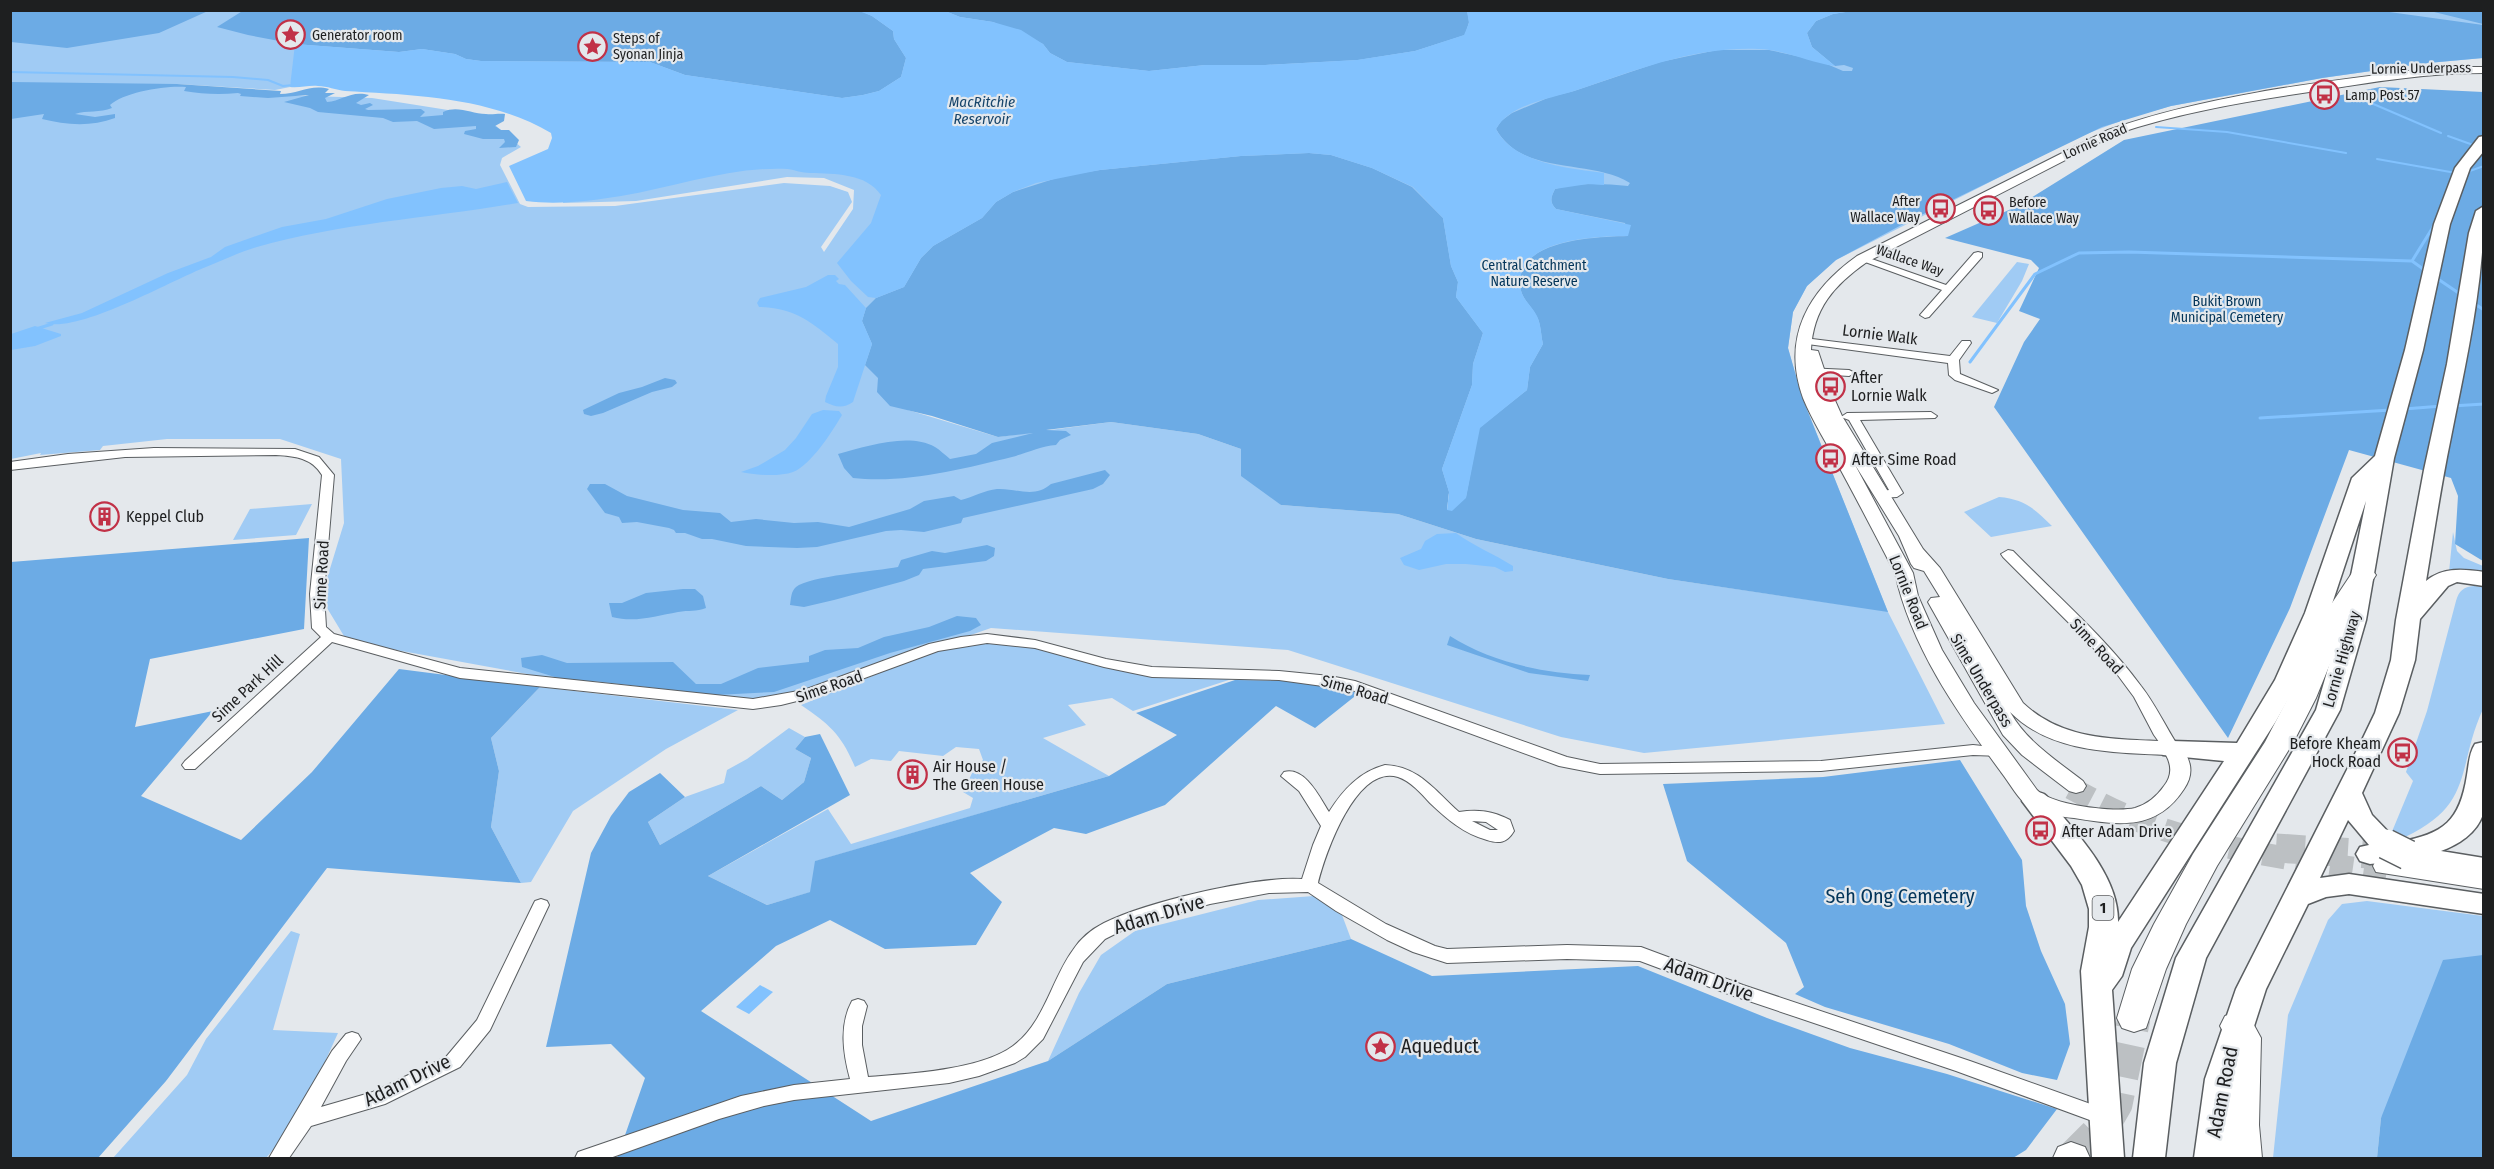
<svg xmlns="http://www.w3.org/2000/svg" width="2494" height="1169" font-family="'Fira Sans Condensed',sans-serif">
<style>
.green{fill:#a0cbf4;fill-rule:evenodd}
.forest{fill:#6cabe5}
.water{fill:#82c2fe}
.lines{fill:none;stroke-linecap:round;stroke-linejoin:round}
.stream-far1{stroke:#82c2fe;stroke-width:2}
.stream{stroke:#82c2fe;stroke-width:3}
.tertiary-tunnel{stroke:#bcc0c3;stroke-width:23;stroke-dasharray:23 11;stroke-linecap:butt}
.trunk-tunnel{stroke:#bcc0c3;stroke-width:29;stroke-dasharray:29 14;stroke-linecap:butt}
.motorway-tunnel{stroke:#bcc0c3;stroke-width:33;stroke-dasharray:33 16;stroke-linecap:butt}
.minor-casing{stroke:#5a5e61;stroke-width:2}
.tertiary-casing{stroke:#5a5e61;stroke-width:2}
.trunk-casing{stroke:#5a5e61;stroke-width:3}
.motorway-casing{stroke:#5a5e61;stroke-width:2}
.minor{fill:#fff;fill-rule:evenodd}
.tertiary{fill:#fff;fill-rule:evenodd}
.trunk{fill:#fff;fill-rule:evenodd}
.motorway{fill:#fff;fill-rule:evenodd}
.trunk-bridge-casing{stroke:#5a5e61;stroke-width:32;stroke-linecap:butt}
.trunk-bridge{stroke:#fff;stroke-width:29}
.labels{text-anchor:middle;stroke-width:4.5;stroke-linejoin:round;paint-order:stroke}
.far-poi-label{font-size:14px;fill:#1e1f20;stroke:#e4e8ec;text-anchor:start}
.far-street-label{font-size:14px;fill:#1e1f20;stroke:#e4e8ec}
.far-park-label{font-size:14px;fill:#023459;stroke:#e4e8ec}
.far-water-label{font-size:15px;font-style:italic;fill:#17456b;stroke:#e4e8ec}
.shield{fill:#e4e8ec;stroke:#595b5d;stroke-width:1.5}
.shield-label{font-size:15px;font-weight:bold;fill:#1e1f20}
.street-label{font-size:16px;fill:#1e1f20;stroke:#e4e8ec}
.poi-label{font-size:16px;fill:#1e1f20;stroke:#e4e8ec;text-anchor:start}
.near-park-label{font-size:20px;fill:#023459;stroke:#e4e8ec}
.near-street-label{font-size:20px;fill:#1e1f20;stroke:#e4e8ec}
.near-poi-label{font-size:20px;fill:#1e1f20;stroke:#e4e8ec;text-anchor:start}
</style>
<rect width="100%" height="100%" fill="#e4e8ec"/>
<path class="green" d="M11,10L2484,11L2483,58L2428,63L2322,78L2171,106L2131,117L2081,136L1836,260L1807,286L1793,312L1788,348L1802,397L1888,612L1945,724L1644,753L1561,737L1288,650L991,628L777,702L571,682L347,641L321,598L344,523L341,459L280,439H167L103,446L100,450L40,455L41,453L11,459ZM291,83L463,97L552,126L563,148V203L636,201L787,177L824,178L854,190L853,209L824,252L821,247L852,202L848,192L830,186L784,183L615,206L528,207L520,204L500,165L502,158L521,147L495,125L448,110L372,98L278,95L217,87L160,85L177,84L275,90L290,87ZM908,410L1101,416L1264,443L1859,607L1668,579L1476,539L1398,514L1281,505L1241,449L1198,434L1111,422L998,437Z
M2017,262L2029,264L2022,281L1997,323L1972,317Z
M1999,497C2024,499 2035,509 2052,526L1991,537L1964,512Z
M312,504L296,535L233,540L250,509Z
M2453,532L2457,551L2464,558L2483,566V575L2449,572Z
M2474,586L2483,587V709C2456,768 2475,804 2405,837L2391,834L2413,781L2406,772L2427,711L2456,601C2459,591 2463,587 2474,586Z
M1009,642L1146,676L1235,678L1133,711L1112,698L1068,705L1086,725L1043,738L1109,776L816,861L811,892L767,905L708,876L828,809L851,844L970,808L973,798L963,792L972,773L983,760L979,749L956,747L943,756L899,751L891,761L871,759L855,767C841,734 830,725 801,705L924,655L962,644Z
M540,687L738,710L666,749L573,811L531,882L521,883L491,827L499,771L491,738Z
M789,728L805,737L795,749L811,758L804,782L782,800L761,786L660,845L648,822L685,797L724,783L727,770L747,759Z
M1314,896L1342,915L1351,939L1167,984L1048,1061L1079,993L1101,955L1135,931L1258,900Z
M2367,901L2483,916V955L2381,1118L2377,1158H2273L2288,1015L2328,920L2342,904Z
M291,931L300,934L273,1030L338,1033L299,1119L266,1158H113L187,1075L206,1039Z"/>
<path class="forest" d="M11,10H208V11L159,33L67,48L11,42Z
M244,10H859L872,16L893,31L894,39L906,58L901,77L879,91L863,95L842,98L685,75L650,62L481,61L466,59L455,54L422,49L399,52L295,44L248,35L217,27Z
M1467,10L1469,22L1465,35L1415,51L1358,60L1265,65H1205L1149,71L1067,62L1050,53L1043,44L993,22L960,17L945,11Z
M2375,10L2483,25V58L2428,63L2322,78L2171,106L2102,127L1907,222L1836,260L1807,286L1793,312L1788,348L1802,397L1888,612L1668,579L1476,539L1398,514L1281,505L1241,476V449L1198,434L1111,422L1046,430L1066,431L1071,435L1060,440L1056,445C1041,446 1027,453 1012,457C963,469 903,484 853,478L844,468L838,454C865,447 908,432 935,447C940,450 945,455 950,459L976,454L992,443L1033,433L998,437L932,416L890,406L877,392L878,378L865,365L872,344L862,321L866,308L876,298L904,287L921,258L933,246L982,218L996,202L1013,192L1063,176L1100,170L1241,156L1309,153L1331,155L1372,168L1412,187L1443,218L1451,266L1458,282L1456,297L1483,333L1473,364L1472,385L1442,469L1449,492L1447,510L1466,497L1479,428L1527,390L1530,367L1543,344C1541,336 1541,324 1537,317C1531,304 1521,300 1520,284C1518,239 1596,237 1628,236L1625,223L1556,209C1549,202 1551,197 1555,189C1578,182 1604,184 1628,186L1630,183C1590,158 1523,177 1496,129L1501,121L1512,113L1550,97L1574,91L1660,62L1717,50H1769L1820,61L1843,71H1852L1853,68L1844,65L1835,66L1812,47L1807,33L1816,21L1833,14L1852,11Z
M2430,11H2483V24Z
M11,82L177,84L281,91L280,94C299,94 310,84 329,89L325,93H335L325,98L327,102C342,101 351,90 369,95L356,103L361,105L370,103L373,105L365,109L368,110L421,109L425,112L420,117L443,115V112C458,105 471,114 486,114C493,115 498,113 505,114L504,121L495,126L501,130H509L519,140L516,147L499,148L505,142L504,139H483L464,134L465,131L476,129V126L434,129L417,121L393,122L383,118L318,112L310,108L284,102L309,95L268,98L240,96L241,94L238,93C219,95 202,94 184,91L186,87C167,85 124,92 110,105L112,108C100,113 87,110 75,114L95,117L115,114V118C91,127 66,125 42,119L44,114L11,119Z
M2380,87L2483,92V561L2455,544L2458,496L2451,478L2349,450L2290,608L2228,738L1994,407L2024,342L2040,319L2019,311L2039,268L2031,260L1945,238L2018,206L2124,140Z
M665,378L675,380L677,383L672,387L652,392L603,413L591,416L584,414L583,410L619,393L642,387Z
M1105,470L1110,475L1103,484L1093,489L963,518L961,523L924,532L901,530L886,531L817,547L797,548L746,546L712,539H702L685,533H676L674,530L669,528L637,522L622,523L619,517L605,513L587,489L590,484H605L627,496L683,510L720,513L731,522L756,519L794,523L818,522L849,527L910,509L924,501L954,496L961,500C973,497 985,490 997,489C1017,488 1034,499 1051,484Z
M309,538L304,629L150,659L135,727L213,711L141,796L241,840L312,772L399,669L540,687L491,738L499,771L491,827L521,883L327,868L166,1081L98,1158H11V562Z
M987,545L995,548L994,556L986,561L923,569L919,575L904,581L834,600L804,607L790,605C791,599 791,591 796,587C809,576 877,571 898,567L901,560L932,551L945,553Z
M683,589H695L703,596L706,608C696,612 689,610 678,612C656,616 635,623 612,617L609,603H622L646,593Z
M957,616L976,618L981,625L970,631L890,653L774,692L716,695L594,681H568L522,667L521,658L542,655L567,663L673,662L696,684H721L758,668L809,662V656L825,650L858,648L884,637L929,627Z
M1450,636C1491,662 1542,673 1590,675L1588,681L1529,673L1447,645Z
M1235,680L1321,681L1359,693L1315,728L1276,706L1165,805L1086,834L1054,828L970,873L1002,902L976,945L885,949L830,920L776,946L701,1011L871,1121L1048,1061L1167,984L1351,939L1432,976L1638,966L1767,1018L1850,1048L1947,1074L2057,1109L2026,1150L2013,1158H617L645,1078L611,1044L546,1047L591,853L611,816L629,792L660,773L685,797L648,822L660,845L761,786L782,800L804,782L811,758L795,749L805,737L820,734L850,795L708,876L767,905L810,892L815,861L1109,776L1177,735L1136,713Z
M1960,760L2022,860L2026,906L2041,951L2065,1004L2070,1044L2057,1080L2022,1073L1949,1044L1825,1007L1795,994L1804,987L1786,943L1687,861L1663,784L1823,777Z
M2483,955V1158H2377L2381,1118L2443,960Z"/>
<path class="water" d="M859,11H945L960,17L993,22L1021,30L1043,44L1050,53L1067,62L1149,71L1205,65H1265L1357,60L1415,51L1464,35L1469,23L1467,11H1851L1833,14L1816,21L1807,33L1812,47L1835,66C1810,63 1786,50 1759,49C1695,46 1637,70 1577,90C1551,99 1511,103 1496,129C1514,164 1569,168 1604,173V185L1588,184L1555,189C1551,197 1549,202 1556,209L1631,225L1628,236C1596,236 1518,239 1520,284C1521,300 1531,304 1537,316C1541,324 1541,336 1543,344L1530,367L1527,390L1480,428L1466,498L1452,511L1447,510L1449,492L1442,469L1472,385L1473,364L1483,333L1456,297L1458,282L1451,266L1443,218L1413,187L1372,168L1331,155L1309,153L1241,156L1100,170L1036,183L1013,192L996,202L982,218L933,246L921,258L904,287L876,298L868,297L851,281L837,263L871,223L881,195C866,173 835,174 810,173C802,173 795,170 788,169C732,166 676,187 621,196C590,201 557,205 526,201L509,166L548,149L552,138L551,133C490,97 414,95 345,91C336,90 327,86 318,86C309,85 300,88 290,87L295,44L399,52L422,49L455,54L466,59L481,61L650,62L685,75L842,98L863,95L879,91L901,77L906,58L894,39L893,31L872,16Z
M507,182L518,203C431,218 342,223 257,247C240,252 223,260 206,267C170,281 80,333 45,323L82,313L168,273L211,257L225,247L282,227L326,219L387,199L441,188L462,186L476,189Z
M828,275H835L839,279L836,281L839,284L845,285L866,308L862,321L872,344L853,402C843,409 835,407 825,402L826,396L838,367V344C811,322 795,308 759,307L757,303L760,298L806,287Z
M35,326L61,334V336L35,346L11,350V334Z
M823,410L839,411L842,415C832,432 811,465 793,472C779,477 755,475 741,472L758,466L785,450L796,438L812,414Z
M1456,533C1474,546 1494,554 1513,566V571L1505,572L1495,567L1466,564H1446L1419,570L1404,565L1400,558L1421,549L1425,541L1437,534Z
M760,985L773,992L749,1014L736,1007Z"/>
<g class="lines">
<path class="stream-far1" d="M10,72L233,77L268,80L283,86L293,85
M2357,97L2441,133
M2156,127L2227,132L2346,153
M2448,136L2476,146
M2377,159L2456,173
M2464,173L2484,166"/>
<path class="stream" d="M2426,271L2412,261L2433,227
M2435,277L2463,296
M2472,302L2484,310
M36,329L52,324
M1970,362L2035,274L2079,253L2129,252L2412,261
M2452,406L2484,404
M2404,409L2442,406
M2260,418L2391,410"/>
<path class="tertiary-tunnel" d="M2071,788C2095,801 2119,814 2145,823C2223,852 2306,861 2387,873"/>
<path class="trunk-tunnel" d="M2276,848L2370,854"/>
<path class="motorway-tunnel" d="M2072,1158L2102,1128L2116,1104L2134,1018"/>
<defs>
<path id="minor" d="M1978,252L1982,253V257L1929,317L1925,318L1920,315L1942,290L1857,259L1862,256L1866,257L1946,285L1974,253Z
M1804,338L1950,356L1962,341H1970L1971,343L1959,360L1960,374L1998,390L1992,393L1955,380L1949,375L1948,363L1800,343V339Z
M1806,368L1849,370L1855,373L1849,376L1802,373L1800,371Z
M1931,412L1937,416L1935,418L1860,420L1903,493L1897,497L1879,498L1877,495L1879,492L1889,490L1849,420L1841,417L1847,413Z
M154,448L295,449L319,457L334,475L324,594L326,627L334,634L460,668L753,699L804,690L929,644L961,637L987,634L1035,640L1106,659L1152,667L1279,671L1330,676L1355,681L1567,757L1600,764L1821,761L1973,745L2002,748L2005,752L2002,756L1973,755L1821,771L1600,774L1559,766L1352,690L1279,680L1152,677L1104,667L1035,648L987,643L938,651L813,697L781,705L753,709L460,678L332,642L195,769H185L182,765L185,761L321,637L312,628L310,594L322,475C312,458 295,456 276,455L125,457L10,470V462L68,454Z
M2008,550L2013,551C2056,595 2104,636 2141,686C2156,705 2166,728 2180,749L2177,753H2167L2154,735L2134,697L2117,674L2086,640L2003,557L2001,554Z
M1385,765C1419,766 1436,792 1459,812C1478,809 1493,811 1510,820L1514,831C1507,843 1499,844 1487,840C1464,834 1447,819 1430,803C1421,793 1410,781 1398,777C1356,764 1325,854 1318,883L1386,924L1435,946L1447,949L1567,945L1641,947L1743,985L1970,1061L2113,1112L2116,1118L2113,1124L2106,1126L1956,1071L1731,995L1640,961L1567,959L1447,963L1413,952L1387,940L1336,911L1308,892L1269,893L1210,904L1133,925L1105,939L1083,962L1043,1039L1025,1057L1015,1063L979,1076L949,1083L794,1100L764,1106L719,1119L610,1158H575L578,1152L741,1096L794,1085L850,1079C843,1053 839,1025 852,1001L858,999L864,1001L867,1006L862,1026V1045L868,1077C908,1074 981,1070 1013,1046C1045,1022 1051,980 1073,950C1080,939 1092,929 1104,923C1146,902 1255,876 1302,879L1313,845L1321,826L1299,791L1281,776L1284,772C1305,766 1320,798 1329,812C1343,790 1359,772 1385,765ZM1472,821L1486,822L1498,830H1490Z
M541,899L547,901L549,905L490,1030L460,1067L385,1104L311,1126L289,1158H269L332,1051L346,1034L352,1032L358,1034L361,1039L346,1061L321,1107L373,1092L446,1057L477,1020L533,905L535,901Z"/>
<path id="tertiary" d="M2440,67H2484V73C2427,73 2372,82 2316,91C2248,101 2181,112 2116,134L1867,262C1834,285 1813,309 1811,350L1818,351L1833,396L1842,416L1923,549L1940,568L2023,703C2055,733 2094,738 2137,740C2151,741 2166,740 2179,744C2191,759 2195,773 2184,789C2156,832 2117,825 2074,818C2059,816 2043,815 2030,807C2018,800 2010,783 2001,772C1957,712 1911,647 1895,573C1876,536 1857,500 1837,463C1826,442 1812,420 1803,398C1781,337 1809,290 1857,256L2108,130C2214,93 2329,81 2440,67ZM1854,463L1899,536L1911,564L1914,568L1924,571L1940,597L1931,598L1928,602L2003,735L2022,755L2069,791L2076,793L2083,791L2086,786L2083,781C2056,760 2027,742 2010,712C2051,753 2111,752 2166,755C2172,766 2172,776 2164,786C2157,796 2148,804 2135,808C2115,813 2051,805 2037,790L1974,703L1942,650L1918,596L1913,573Z
M2384,858L2484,873V889L2376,872L2373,866L2376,860Z"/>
<path id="trunk" d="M2484,136V151L2470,168L2450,224L2423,350L2394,458L2366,620L2340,710L2206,958L2176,1063L2165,1158H2133L2144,1063L2176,958L2316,710L2342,620L2366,501L2329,613L2299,680L2276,721L2131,948L2122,976L2112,990L2124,1158H2092L2081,971L2089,927V909L2082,885L2071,866L2022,801L2026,795C2032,793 2038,791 2044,794C2050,798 2055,807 2059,812C2084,841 2119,881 2118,922L2224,761L2163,755L2159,749L2163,743L2172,741L2237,743L2275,680L2305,613L2352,478L2375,456L2405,350L2434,224L2455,168L2479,137Z
M2484,206C2484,284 2466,361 2451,437C2441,485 2434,533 2426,581C2443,567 2463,569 2484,572V586L2457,582L2448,586L2420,619L2415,660L2399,713L2362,793L2372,815L2398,842C2444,834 2460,821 2467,775C2469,764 2469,753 2475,744L2484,742C2484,757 2487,802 2483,814C2477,833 2458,845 2441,851L2484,858V878L2398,861L2370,864L2360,861L2356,854L2360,847L2369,845L2348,820L2320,878L2349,874L2484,894V914L2349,894L2326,897L2308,904L2266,989L2237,1079L2226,1158H2194L2205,1079L2236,989L2363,738L2375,713L2391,660L2396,620L2424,470L2447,364L2469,233L2476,211Z"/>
<path id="motorway" d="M2363,567L2372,570L2376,575L2350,615L2316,698L2293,743L2217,866L2186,924L2166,969L2146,1028L2134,1032L2122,1028L2117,1018L2132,969L2154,924L2193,854L2265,742L2288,698L2324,615L2354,570Z
M2237,1012L2249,1016L2261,1038L2259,1125L2262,1158H2225L2223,1125L2227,1039L2220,1026L2225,1016Z
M2071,1142L2085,1147L2090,1158H2053L2058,1147Z"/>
</defs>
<use href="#minor" class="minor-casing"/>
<use href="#tertiary" class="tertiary-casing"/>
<use href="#trunk" class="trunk-casing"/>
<use href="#motorway" class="motorway-casing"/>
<use href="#minor" class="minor"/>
<use href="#tertiary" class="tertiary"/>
<use href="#trunk" class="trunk"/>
<use href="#motorway" class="motorway"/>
<defs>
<path id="trunk-bridge" d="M2386,844L2408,855"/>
</defs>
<use href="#trunk-bridge" class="trunk-bridge-casing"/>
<use href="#trunk-bridge" class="trunk-bridge"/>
</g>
<defs>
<symbol id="sight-ring" viewBox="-11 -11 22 22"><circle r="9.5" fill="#e4e8ec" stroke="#c13147" stroke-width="1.5"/><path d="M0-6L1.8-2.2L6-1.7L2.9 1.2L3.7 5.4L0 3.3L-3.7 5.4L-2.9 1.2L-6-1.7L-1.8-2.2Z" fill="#c13147"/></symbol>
<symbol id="bus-ring" viewBox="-11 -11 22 22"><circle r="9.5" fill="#e4e8ec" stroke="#c13147" stroke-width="1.5"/><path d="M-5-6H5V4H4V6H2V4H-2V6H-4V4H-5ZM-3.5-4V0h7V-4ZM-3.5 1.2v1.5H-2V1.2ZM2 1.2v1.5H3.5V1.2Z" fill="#c13147"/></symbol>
<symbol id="building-ring" viewBox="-11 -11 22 22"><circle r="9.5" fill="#e4e8ec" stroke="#c13147" stroke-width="1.5"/><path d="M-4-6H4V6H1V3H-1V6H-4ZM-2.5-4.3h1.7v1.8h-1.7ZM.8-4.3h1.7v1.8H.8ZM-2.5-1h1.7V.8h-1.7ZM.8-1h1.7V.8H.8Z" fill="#c13147"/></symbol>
</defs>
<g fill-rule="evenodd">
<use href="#sight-ring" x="274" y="18" width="33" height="33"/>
<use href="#sight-ring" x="576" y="30" width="33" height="33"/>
<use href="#bus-ring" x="2308" y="78" width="33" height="33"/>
<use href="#bus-ring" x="1924" y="192" width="33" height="33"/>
<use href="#bus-ring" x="1972" y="194" width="33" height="33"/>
<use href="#bus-ring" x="1814" y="370" width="33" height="33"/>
<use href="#bus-ring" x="1814" y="442" width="33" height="33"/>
<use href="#building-ring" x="88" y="500" width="33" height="33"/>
<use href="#bus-ring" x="2386" y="736" width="33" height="33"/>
<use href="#building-ring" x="896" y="758" width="33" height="33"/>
<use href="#bus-ring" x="2024" y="814" width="33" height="33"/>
<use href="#sight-ring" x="1364" y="1030" width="33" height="33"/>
</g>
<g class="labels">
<g class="far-poi-label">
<text x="312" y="40">Generator room</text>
<text x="613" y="43">Steps of<tspan x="613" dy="16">Syonan Jinja</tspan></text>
<text x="2345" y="100">Lamp Post 57</text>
<text x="1920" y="206" text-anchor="end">After<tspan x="1920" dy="16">Wallace Way</tspan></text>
<text x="2009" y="207">Before<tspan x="2009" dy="16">Wallace Way</tspan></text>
</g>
<g class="far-street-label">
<text transform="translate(2421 68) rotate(-1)" y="5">Lornie Underpass</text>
<text transform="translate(2095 141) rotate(-24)" y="5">Lornie Road</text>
<text transform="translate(1910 260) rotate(19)" y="5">Wallace Way</text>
</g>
<g class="far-park-label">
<text x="1534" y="270">Central Catchment<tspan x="1534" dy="16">Nature Reserve</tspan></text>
<text x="2227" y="306">Bukit Brown<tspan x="2227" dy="16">Municipal Cemetery</tspan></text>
</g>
<g class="far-water-label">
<text x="982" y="107">MacRitchie<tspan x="982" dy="17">Reservoir</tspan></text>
</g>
<rect class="shield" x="2092.5" y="896" width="21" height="24" rx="4.5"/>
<g class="shield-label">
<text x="2103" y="913">1</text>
</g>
<g class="street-label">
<text transform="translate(1880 334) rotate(7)" y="6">Lornie Walk</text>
<text transform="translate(321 575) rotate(-87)" y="6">Sime Road</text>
<text transform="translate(1909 592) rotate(68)" y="6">Lornie Road</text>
<text transform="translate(2097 646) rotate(47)" y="6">Sime Road</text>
<text transform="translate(2341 659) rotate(-74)" y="6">Lornie Highway</text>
<text transform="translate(1982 680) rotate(59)" y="6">Sime Underpass</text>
<text transform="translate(829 686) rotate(-19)" y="6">Sime Road</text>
<text transform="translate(247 688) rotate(-43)" y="6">Sime Park Hill</text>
<text transform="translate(1355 689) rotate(16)" y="6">Sime Road</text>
</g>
<g class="poi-label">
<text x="1851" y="383">After<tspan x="1851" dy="18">Lornie Walk</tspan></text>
<text x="1852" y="465">After Sime Road</text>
<text x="126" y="522">Keppel Club</text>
<text x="2381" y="749" text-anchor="end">Before Kheam<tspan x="2381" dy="18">Hock Road</tspan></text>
<text x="933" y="772">Air House /<tspan x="933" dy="18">The Green House</tspan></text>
<text x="2062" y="837">After Adam Drive</text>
</g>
<g class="near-park-label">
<text x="1900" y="903">Seh Ong Cemetery</text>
</g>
<g class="near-street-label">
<text transform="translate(1159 914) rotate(-17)" y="7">Adam Drive</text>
<text transform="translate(1709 979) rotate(20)" y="7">Adam Drive</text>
<text transform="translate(407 1080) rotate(-26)" y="7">Adam Drive</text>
<text transform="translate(2222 1092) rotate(-79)" y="7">Adam Road</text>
</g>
<g class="near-poi-label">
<text x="1401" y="1053">Aqueduct</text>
</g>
</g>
<rect width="2494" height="1169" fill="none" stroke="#1e1f20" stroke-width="24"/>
</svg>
